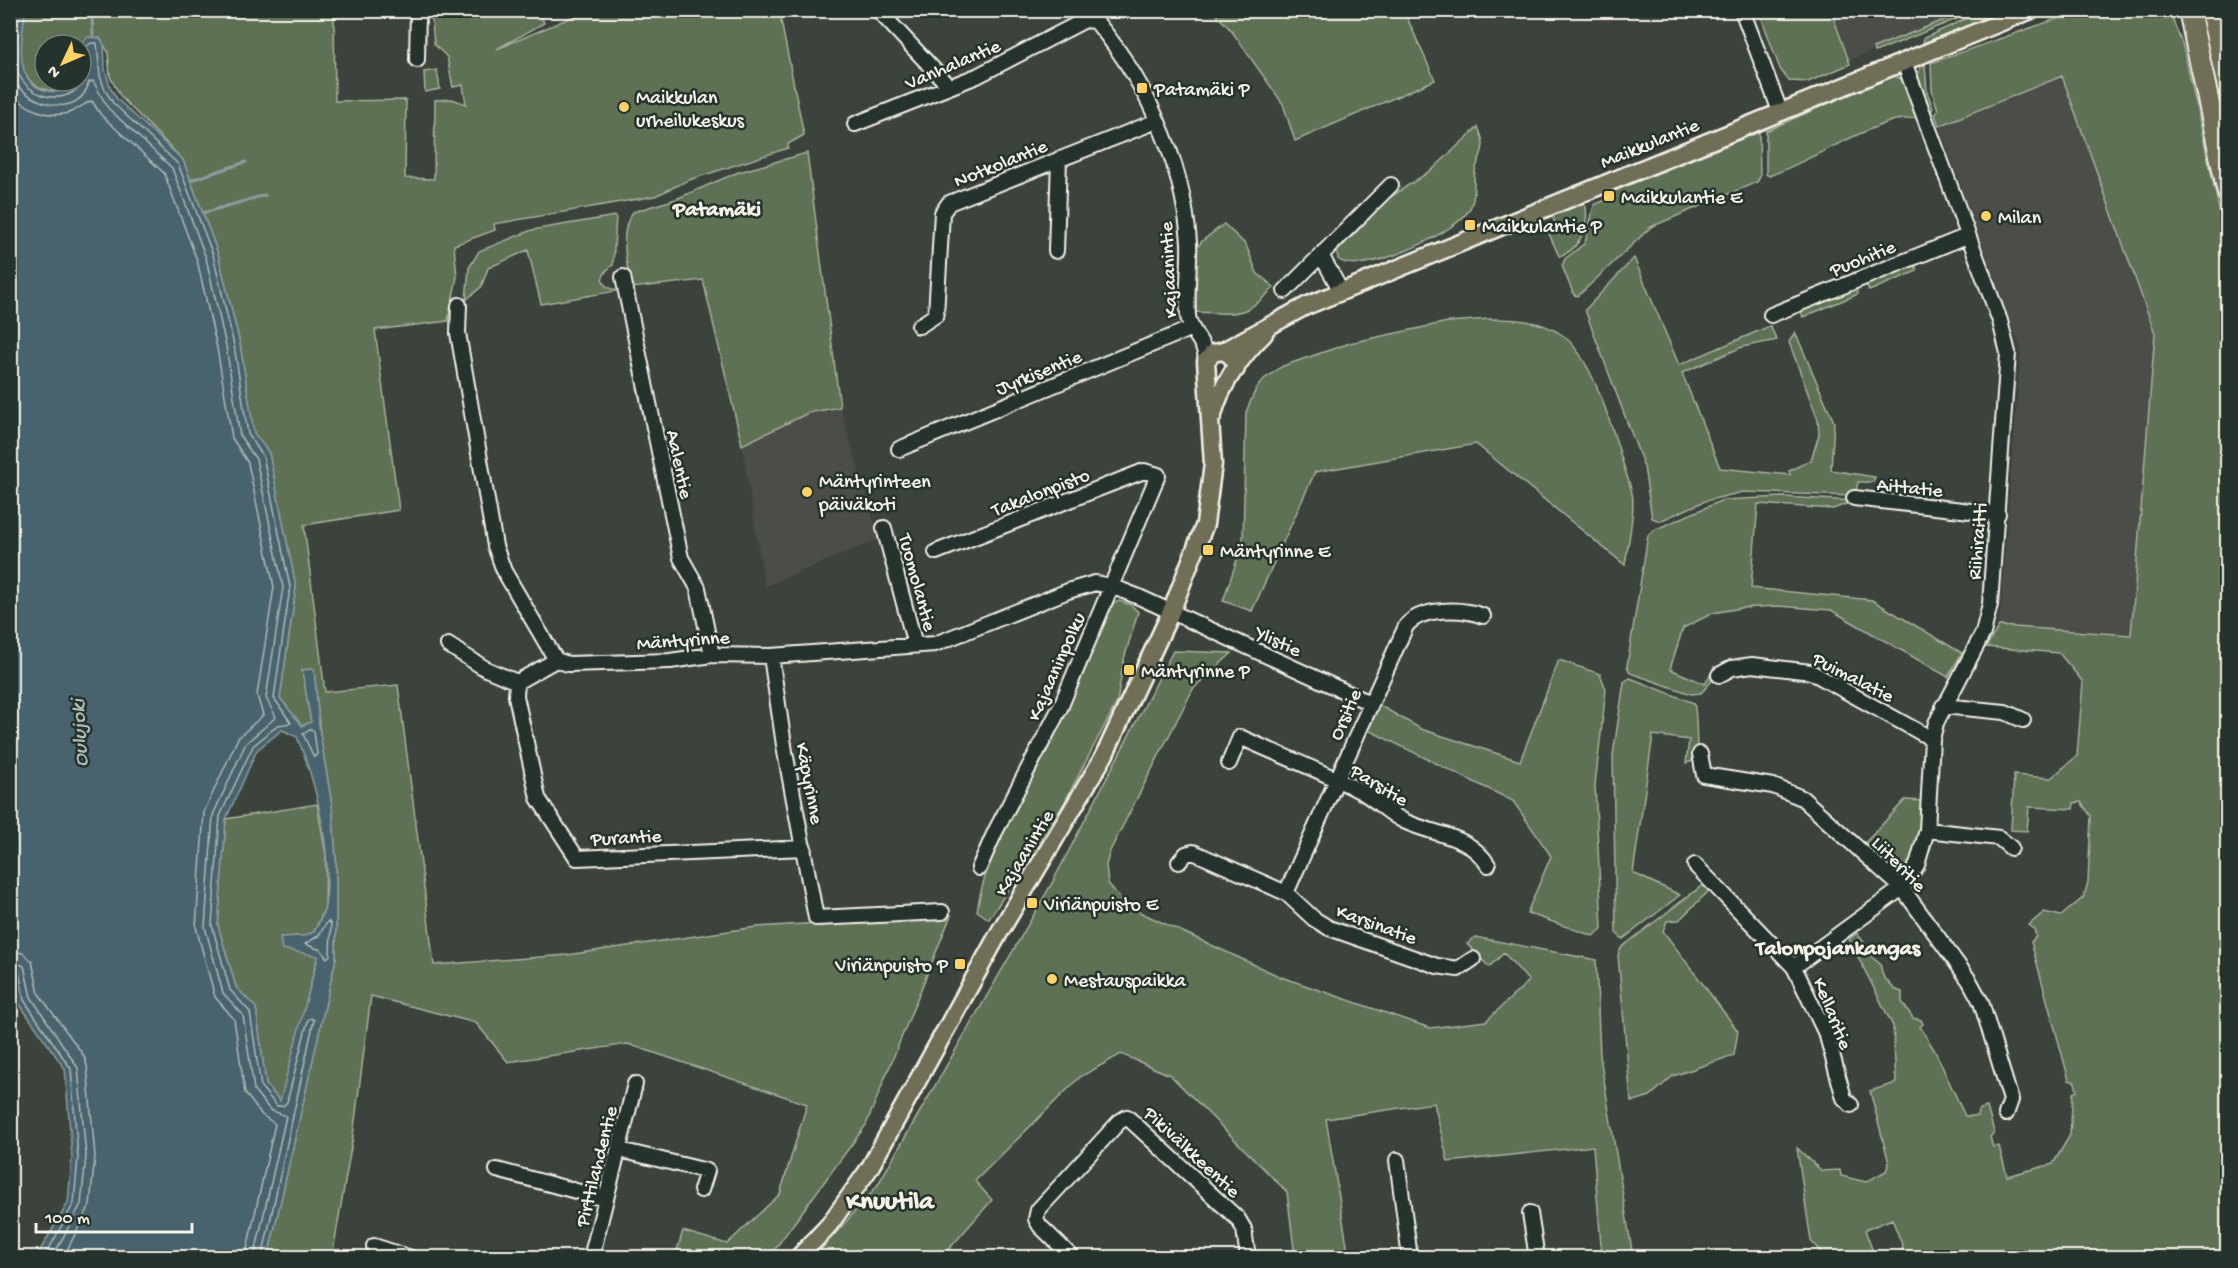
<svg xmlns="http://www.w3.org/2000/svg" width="2238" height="1268" font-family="'Gochi Hand',sans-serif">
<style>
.built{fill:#4c4e48}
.green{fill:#5e7154;stroke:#a9b19e;stroke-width:1.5}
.water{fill:#49646e;stroke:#8d9c9f;stroke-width:1.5;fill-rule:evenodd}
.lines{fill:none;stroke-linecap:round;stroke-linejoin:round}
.shore{stroke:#b0b9b7;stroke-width:1.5}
.stream{stroke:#8d9c9f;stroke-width:3}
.minor-casing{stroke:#f4f1e8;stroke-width:18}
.major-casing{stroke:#f4f1e8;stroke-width:21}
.highway-casing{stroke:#f4f1e8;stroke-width:24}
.minor{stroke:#26332d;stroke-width:14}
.major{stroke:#716e59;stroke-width:16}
.highway{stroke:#716e59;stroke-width:20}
.poi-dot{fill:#ffd166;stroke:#26332d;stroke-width:2}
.labels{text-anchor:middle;stroke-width:5;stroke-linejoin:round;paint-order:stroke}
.street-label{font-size:20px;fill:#f4f1e8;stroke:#26332d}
.poi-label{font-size:20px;fill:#f4f1e8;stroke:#26332d;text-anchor:start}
.water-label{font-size:21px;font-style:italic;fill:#b0b9b7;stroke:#26332d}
.quarter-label{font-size:22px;font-weight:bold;fill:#f4f1e8;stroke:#26332d}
.district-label{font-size:26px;font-weight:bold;fill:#f4f1e8;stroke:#26332d}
</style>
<rect width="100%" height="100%" fill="#3c433d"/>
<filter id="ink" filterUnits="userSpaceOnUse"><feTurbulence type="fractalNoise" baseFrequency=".0167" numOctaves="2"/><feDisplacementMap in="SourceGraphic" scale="12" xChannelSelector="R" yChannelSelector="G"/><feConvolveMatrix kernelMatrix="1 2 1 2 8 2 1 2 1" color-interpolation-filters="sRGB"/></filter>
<g filter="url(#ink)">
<path class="built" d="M1759,11H1967L1810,77Z
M2062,76L2155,333L2131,635L1999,626L2021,350L1939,126Z
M840,407L879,539L765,586L742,445L808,413Z"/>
<path class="green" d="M1985,10L2005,11L1923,43L1924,38Z
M2082,10L2170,13L2183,46L2228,249L2227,1257H1898L1903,1247L1892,1219L1865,1230L1875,1257H1825L1811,1241L1797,1148L1822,1171L1840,1170L1841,1176L1866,1182L1886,1171L1889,1163L1870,1091L1896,1083L1893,1026L1849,939L1857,933L1871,952L1873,958L1880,964L1883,976L1894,989L1902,992V1002L1913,1018L1921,1020L1923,1024L1920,1027L1935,1051L1965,1116H1977L1978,1110L1987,1107L1994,1132L1990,1137L1993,1147L1999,1146L2007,1176L2053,1164L2070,1135L2073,1093L2077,1091L2075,1082L2069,1080L2031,942L2036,936L2034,929L2029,925L2044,912L2061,916L2084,897L2088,882L2091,816L2081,802L2074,803L2073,809L2029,807L2027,831L2011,830L2014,775L2051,778L2077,756L2083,682L2059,653L1986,647L1999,626L2131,635L2155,333L2062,76L1939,126L1935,115L1938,110L1932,90L1931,63Z
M25,11H334L335,101L406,100L405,178L434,179L435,100L452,99L466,104L463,85L453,87L447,57L434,44L431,11H539L544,23L497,49L586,11H779L804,135L788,144V148L689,180L655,196L494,224L495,230L454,245L457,277L448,321L375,330L399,510L304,525L325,692L398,685L434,965L567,955L756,927L951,915L866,1125L775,1249L765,1257H675L683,1231L727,1244L780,1194L807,1104L628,1044L508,1062L476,1023L371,996L353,1136L332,1257H268L336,958V859L332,805L320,734L314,669L302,670L311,722L302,726L280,698L296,587L269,453L254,434L240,344L218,254L183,160L121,97L110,77L108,52L100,38L82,61L81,75V45H45V81H77C57,99 26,90 21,62C18,46 23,26 25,11Z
M1213,11H1404L1435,80L1295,141L1283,104L1231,30Z
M1759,11H1831L1850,64L1808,82L1789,81L1780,69Z
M1967,11H1976L1875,52L1873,48Z
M1925,64L1927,92L1933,108L1931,112L1927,111L1917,81L1920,67Z
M437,70L440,89L425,92L424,72Z
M1892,75L1904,80L1918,116C1911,121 1901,118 1892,121C1849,135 1811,160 1769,176L1766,174V131Z
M1478,127C1480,132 1483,139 1483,144C1483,154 1477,162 1475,171C1472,187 1478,200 1466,214C1449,235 1360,278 1338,259L1337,252L1389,198L1433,169Z
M1759,132L1760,177L1757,182L1651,227L1578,296L1574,295L1562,266L1565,259L1585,243L1594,205L1615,196L1614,191Z
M807,153L840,407L808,413L742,445L703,280L631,288C628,266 617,232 633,212L676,199L736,173Z
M1585,202C1590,223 1581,250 1559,256L1546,227L1556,226L1551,212Z
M616,216L613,265L606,271L602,279L606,286L616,291L541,304L528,250L488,268L481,287L466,300L469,268L479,251L532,230Z
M1224,224L1246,245L1257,273L1274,287C1246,318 1235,314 1196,312V249L1202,241Z
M1634,258L1679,365L1770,326L1777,340L1742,347L1682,373L1720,468L1790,475L1789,471L1811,460L1819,435L1818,420L1789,342L1795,332L1834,422L1831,470L1875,477L1873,482H1858L1855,496L1743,492L1705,501L1660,521L1652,518L1644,467L1585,310Z
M1914,261L1917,271L1869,291L1867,286L1870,280Z
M1854,285L1858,294L1803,317L1800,309Z
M1490,319C1515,319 1540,320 1561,334C1593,356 1614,434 1625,470C1628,480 1633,491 1633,501C1633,522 1628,544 1625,565L1476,444L1315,472L1252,611L1223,601L1243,542L1246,412L1256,389L1264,379L1283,366L1350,343L1448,322Z
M1783,497L1854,501L1833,509L1758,504L1751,588L1872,600L1962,653L1948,677L1831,610L1778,606L1741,608L1713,613L1683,628L1670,669L1705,684L1714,667L1717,675L1701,693L1691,694L1630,673L1627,666L1648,535L1652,531L1723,500Z
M1119,601L1131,605L1138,612L1124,659L1117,702L1062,807L989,919L977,911C987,844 1028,792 1056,732C1076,690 1093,647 1111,605Z
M1173,651L1232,653L1193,689L1110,851L1106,865L1108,883L1120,898L1135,910L1281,977L1430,1028L1486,1021L1529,981L1504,953L1489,967L1467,944L1475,937L1596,960L1600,1056L1633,1257H1602L1593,1146L1448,1162L1434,1103L1326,1119L1349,1257H1295L1287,1192L1170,1075L1121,1054L1080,1077L975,1181L992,1200L942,1257L814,1258L877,1186L1051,885Z
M1559,660L1600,674L1606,689L1595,785L1602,929L1593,936L1527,913L1551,856L1513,801L1368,730L1379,705L1421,729L1520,761Z
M1630,678L1694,703C1696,707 1698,756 1696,760L1686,763L1689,740L1653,735L1633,873L1680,895L1623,939L1616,933L1613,755L1624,682Z
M1905,800L1924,801L1918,850L1902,878L1862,846Z
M317,804L326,855L325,908L314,932L304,936L281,937L283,949L318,955L281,1102L266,1085L256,1008L236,987L218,926L226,819Z
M1704,884H1709L1712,888L1679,920L1667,921L1663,931L1738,1031L1734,1055L1673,1076L1650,1096L1631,1102L1618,955L1621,948Z"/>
<path class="water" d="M10,11H25C22,41 10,90 56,92L81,81L82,43L88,37L100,38L104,45L105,69L110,87L117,99L183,160L218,254L240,344L254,433L269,453L296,587L280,698L302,726L311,722L302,670L314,669L320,734L332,805L336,859V958L268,1257H36L68,1203L72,1157L65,1069L18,1002L11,955ZM282,730L297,737C317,784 333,855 325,906C324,915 318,924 314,932L304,936L280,937L282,949L318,956L280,1101L266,1085L256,1008L236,987L218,926L226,819L257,750Z"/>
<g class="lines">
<path class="shore" d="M19,10C17,30 9,56 19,75C29,94 54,104 73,92C78,88 80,87 81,81
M81,51L91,43H97L100,76L105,90L113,103L178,164L213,255L234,345L248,434L263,456L290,587L274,698L291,723L278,725L253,746L220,816L212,925L230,990L250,1012L261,1087L277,1106H283L287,1102L308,1020L311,1018L314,1020L262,1258
M10,75C24,103 79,123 89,82L93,81L108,108L172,168L206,258L226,346L240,436L256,459L283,587L266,698L276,717L246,743L213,815L205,927L223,993L243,1015L254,1090L270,1110L286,1116L254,1258
M10,92C25,108 49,120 71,112C78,109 85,103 92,101L101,115L164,173L197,260L217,348L232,438L248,463L274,587L257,695L263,715L238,738L204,812L196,927L215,997L234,1019L245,1093L262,1115L275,1124L245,1258
M311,729L314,731L317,754L314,757L303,734Z
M328,921L331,924L330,955L327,958L321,950L305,944L318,936Z
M10,951L23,953L32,961L39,994L84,1056L87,1066L95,1156L90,1205L63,1258
M10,960L24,966L31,997L78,1068L86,1156L81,1204L52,1258
M10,967L19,972L24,1000L71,1069L78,1157L74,1203L44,1258"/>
<path class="stream" d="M92,17L93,36
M191,180L246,162
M203,213L265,195"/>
<defs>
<path id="minor" d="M878,10L949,86
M1086,10C1142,72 1183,158 1189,242C1190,267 1186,291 1188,316C1190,334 1206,341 1206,361
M1742,10L1780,111
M417,60L418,10
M855,124L977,76L1085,20L1095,21
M1056,251L1059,159
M623,277L681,558L698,588L712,655
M1285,291L1321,255
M1341,291L1321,255L1391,185
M459,305L458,333L495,546L504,571L556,660L568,664L670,661L712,655L771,656L935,644L1068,591L1095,583L1111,586L1139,597L1370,703
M1771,315L1967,236
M919,326L936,315L942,213L949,203L1157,121
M899,449L1192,328
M1854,498L1998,514
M884,528L915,645
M936,552L1144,471L1158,475L1060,708L995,832L979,868
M448,645L486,669L517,682
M771,656L785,752L816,918L942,912
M556,660L517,682L516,696L538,798L577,858L804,848
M1719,675L1732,668L1752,665L1811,672L1932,739
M1943,706L2005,712L2023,720
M1700,754L1704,775L1773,786L1802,798L1902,888L1969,980L1981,1002L2011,1100L2006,1114
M1229,763L1240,737C1279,755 1320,770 1358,790C1375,798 1387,813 1404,821C1433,835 1469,834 1488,865
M1927,830L1999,838L2011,848
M1179,862L1186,854L1193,852L1286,893L1314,919L1329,928L1437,966L1458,969L1473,959
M1695,865L1794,967L1827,1036L1844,1098L1851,1105
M1286,893L1406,626C1421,607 1462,608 1483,616
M1794,967L1902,888L1917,865L1927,830L1932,739L1936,723L1983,633L1990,604L2008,353L2000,321L1904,62
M620,1150L707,1171L701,1190
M1397,1160L1410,1258
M497,1170L606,1199
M1530,1213L1537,1258
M374,1246L411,1258
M591,1258L635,1084
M1073,1258L1040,1226L1036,1219L1038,1210L1119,1122L1127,1117L1238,1219L1244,1229L1248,1258"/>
<path id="major" d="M1223,351L1306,306L2031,10
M1213,415C1220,386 1242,355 1264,334
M798,1258L829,1225L869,1169L999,933L1104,756L1171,612L1205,524L1213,464L1206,361L1213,353L1223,351L1232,356L1236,369"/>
<path id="highway" d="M2189,10L2228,193
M2211,10L2228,87"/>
</defs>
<use href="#minor" class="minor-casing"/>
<use href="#major" class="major-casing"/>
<use href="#highway" class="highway-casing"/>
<use href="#minor" class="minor"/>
<use href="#major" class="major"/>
<use href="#highway" class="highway"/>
</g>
</g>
<g class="poi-dot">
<rect x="1136" y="82" width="12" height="12" rx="3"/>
<circle cx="624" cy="107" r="6"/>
<rect x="1603" y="190" width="12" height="12" rx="3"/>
<circle cx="1986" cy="216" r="6"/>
<rect x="1464" y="219" width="12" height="12" rx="3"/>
<circle cx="807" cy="492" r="6"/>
<rect x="1202" y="544" width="12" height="12" rx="3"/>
<rect x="1123" y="664" width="12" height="12" rx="3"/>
<rect x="1026" y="897" width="12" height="12" rx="3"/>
<rect x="954" y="958" width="12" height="12" rx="3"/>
<circle cx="1052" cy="979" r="6"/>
</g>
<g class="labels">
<g class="street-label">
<text transform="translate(952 63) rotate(-23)" y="7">Vanhalantie</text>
<text transform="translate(1649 142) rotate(-22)" y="7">Maikkulantie</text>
<text transform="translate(1000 162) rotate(-22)" y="7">Notkolantie</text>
<text transform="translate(1862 257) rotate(-22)" y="7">Puohitie</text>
<text transform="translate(1167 270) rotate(-93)" y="7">Kajaanintie</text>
<text transform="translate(1038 371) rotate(-22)" y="7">Jyrkisentie</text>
<text transform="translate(681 464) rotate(78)" y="7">Aalentie</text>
<text transform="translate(1910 486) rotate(6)" y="7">Aittatie</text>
<text transform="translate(1040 491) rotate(-21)" y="7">Takalonpisto</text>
<text transform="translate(1976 541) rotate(-85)" y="7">Riihiraitti</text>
<text transform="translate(919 582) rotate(75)" y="7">Tuomolantie</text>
<text transform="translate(683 639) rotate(-4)" y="7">Mäntyrinne</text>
<text transform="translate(1279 640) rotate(25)" y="7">Ylistie</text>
<text transform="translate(1055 666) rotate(-66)" y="7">Kajaaninpolku</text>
<text transform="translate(1854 676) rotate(27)" y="7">Puimalatie</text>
<text transform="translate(1344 714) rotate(-66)" y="7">Orsitie</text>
<text transform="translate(811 783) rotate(79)" y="7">Käpyrinne</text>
<text transform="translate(1380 784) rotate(31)" y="7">Parsitie</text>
<text transform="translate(626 836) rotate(-3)" y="7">Purantie</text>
<text transform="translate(1023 852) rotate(-59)" y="7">Kajaanintie</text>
<text transform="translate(1900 863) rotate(46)" y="7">Liiteritie</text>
<text transform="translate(1377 923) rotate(20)" y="7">Karsinatie</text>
<text transform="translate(1834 1013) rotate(68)" y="7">Kellaritie</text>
<text transform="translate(1193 1151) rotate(43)" y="7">Pikivälkkeentie</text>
<text transform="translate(595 1166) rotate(-76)" y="7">Pirttilahdentie</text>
</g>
<g class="poi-label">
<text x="1154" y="95">Patamäki P</text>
<text x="636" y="103">Maikkulan<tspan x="636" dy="23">urheilukeskus</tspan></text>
<text x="1621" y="203">Maikkulantie E</text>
<text x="1998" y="223">Milan</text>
<text x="1482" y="232">Maikkulantie P</text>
<text x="819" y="487">Mäntyrinteen<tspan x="819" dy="23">päiväkoti</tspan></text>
<text x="1220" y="557">Mäntyrinne E</text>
<text x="1141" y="677">Mäntyrinne P</text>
<text x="1044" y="910">Viriänpuisto E</text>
<text x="948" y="971" text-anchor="end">Viriänpuisto P</text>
<text x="1064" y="986">Mestauspaikka</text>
</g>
<g class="water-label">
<text transform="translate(78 733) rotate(-93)" y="7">Oulujoki</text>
</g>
<g class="quarter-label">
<text x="717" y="215">Patamäki</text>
<text x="1838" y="954">Talonpojankangas</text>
</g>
<g class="district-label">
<text x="890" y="1208">Knuutila</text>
</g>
</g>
<rect width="2238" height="1268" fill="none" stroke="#26332d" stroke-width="36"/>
<rect x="18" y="18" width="2202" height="1232" fill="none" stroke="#f4f1e8" stroke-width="2" filter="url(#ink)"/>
<g transform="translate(63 63) rotate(226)"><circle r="28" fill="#26332d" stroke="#787f78" stroke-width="1.5"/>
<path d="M0-4.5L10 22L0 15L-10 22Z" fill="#ffd166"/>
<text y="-9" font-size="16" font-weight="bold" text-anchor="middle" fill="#f4f1e8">N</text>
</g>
<path d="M36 1223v9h156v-9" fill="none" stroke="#f4f1e8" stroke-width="3"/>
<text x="45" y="1223" font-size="18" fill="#f4f1e8" stroke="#26332d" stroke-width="4.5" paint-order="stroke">100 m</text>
</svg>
